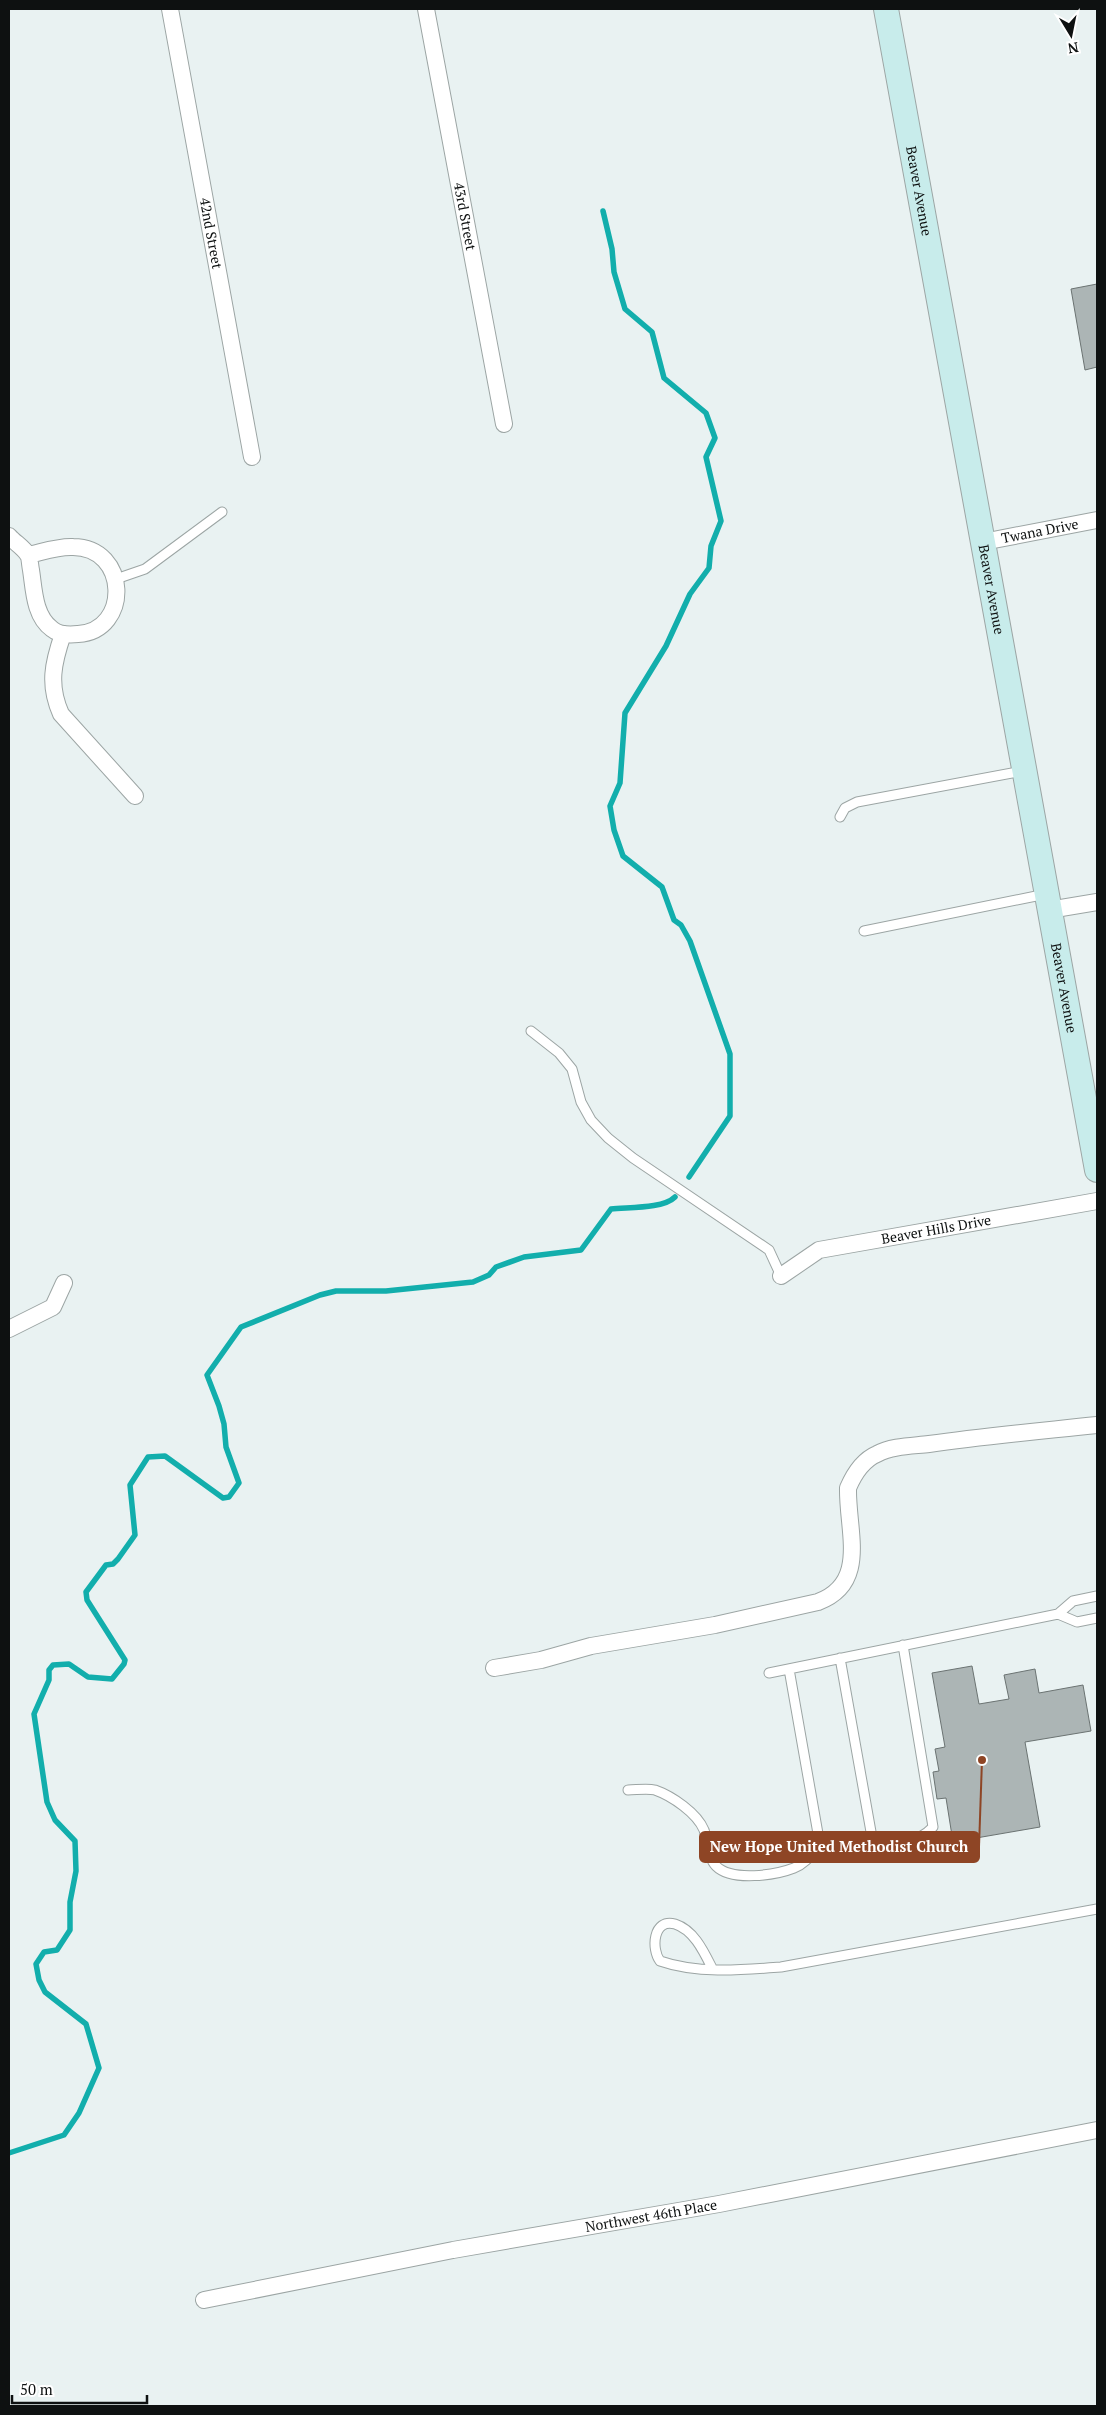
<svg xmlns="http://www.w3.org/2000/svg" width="1106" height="2415" font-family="'PT Serif',serif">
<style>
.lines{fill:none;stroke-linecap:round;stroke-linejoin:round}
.stream{stroke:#12aeac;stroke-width:5.5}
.building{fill:#acb5b5;stroke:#6b7372}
.service-casing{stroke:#9ca5a4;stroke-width:11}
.minor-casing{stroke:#9ca5a4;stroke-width:18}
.secondary-casing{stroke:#9ca5a4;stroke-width:26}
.service{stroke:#fff;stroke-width:9}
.minor{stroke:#fff;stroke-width:16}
.secondary{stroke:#c8eceb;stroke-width:24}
.labels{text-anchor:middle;stroke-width:4;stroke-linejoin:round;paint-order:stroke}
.street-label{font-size:14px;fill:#0e1111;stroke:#fff}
.leader{fill:none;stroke:#8e4525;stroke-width:2}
.callout-dot{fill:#8e4525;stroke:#fff;stroke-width:2}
.callout{fill:#8e4525;stroke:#8e4525;stroke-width:2}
.callout-label{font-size:15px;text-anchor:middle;font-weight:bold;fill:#fff}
</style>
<rect width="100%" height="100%" fill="#e9f2f2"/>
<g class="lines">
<path class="stream" d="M603,211L612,249L614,272L625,309L652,332L664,378L706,413L715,438L706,457L721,521L711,546L709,568L690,594L666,646L625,713L620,783L610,806L614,830L623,856L662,887L674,920L681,925L690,941L730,1054V1116L689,1177
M9,2153L64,2135L79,2113L99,2068L86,2024L45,1992L39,1980L36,1964L44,1952L57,1950L70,1930V1902L76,1871L75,1841L55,1820L47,1802L34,1714L49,1680V1670L53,1665L69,1664L88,1677L112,1679L124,1664L125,1660L87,1600L86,1592L106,1565L113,1564L118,1559L135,1535L130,1485L148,1457L165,1456L223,1498L229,1497L239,1483L226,1447L224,1424L219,1406L207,1375L241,1327L320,1295L336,1291H386L473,1282L489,1275L496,1267L524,1257L581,1250L611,1209C628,1207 663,1209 675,1197"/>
</g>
<path class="building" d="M1097,284V367L1085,370L1071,289Z
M972,1666L979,1704L1009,1699L1004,1675L1035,1669L1039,1693L1083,1685L1091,1731L1025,1742L1040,1827L953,1842L946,1798L937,1799L933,1772L939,1771L935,1749L945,1747L932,1673Z"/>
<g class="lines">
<defs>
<path id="service" d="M116,579L145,569L222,512
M840,817L845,808L857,802L1023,771
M864,931L1046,894
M531,1031L559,1053L572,1069L581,1102L591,1120L608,1138L633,1158L769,1250L781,1276
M1097,1596L1073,1601L1058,1614L1077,1622L1097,1618
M840,1658L873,1843C894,1846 918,1843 933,1827L903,1645
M789,1669L820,1845L832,1853L873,1843
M769,1673L1058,1614
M628,1790C636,1790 647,1788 655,1790C672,1796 697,1813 704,1830C708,1841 708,1858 716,1866C732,1882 776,1875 794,1868C805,1864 812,1854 820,1845
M712,1968C704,1952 694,1930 675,1924C653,1918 651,1949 660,1961C697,1974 742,1970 781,1967L1097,1909"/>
<g id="minor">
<path id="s1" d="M170,9L252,457"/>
<path id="s2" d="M426,9L504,424"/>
<path d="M9,536C14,542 24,548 28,555C30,558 30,566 31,570C34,589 34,616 52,629C59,635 69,635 78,634C131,631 129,547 73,547C59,546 42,552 28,555"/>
<path id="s3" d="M983,542L1097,520"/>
<path d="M63,634C53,663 48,685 61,714L135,796"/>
<path d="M1049,910L1097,902"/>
<path id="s4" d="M781,1276L819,1250L1097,1201"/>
<path d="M9,1329L53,1307L64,1283"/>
<path d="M494,1668L541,1660L591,1646L715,1625L818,1602C869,1583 847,1531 848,1488C854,1474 863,1460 877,1454C892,1446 913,1446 929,1444C985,1436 1041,1431 1097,1425"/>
<path id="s5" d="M204,2300L453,2250L719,2204L1097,2130"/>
</g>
<g id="secondary">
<path id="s6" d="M886,9L1097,1170"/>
</g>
</defs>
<use href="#service" class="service-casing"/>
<use href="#minor" class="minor-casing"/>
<use href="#secondary" class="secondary-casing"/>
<use href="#service" class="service"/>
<use href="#minor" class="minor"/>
<use href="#secondary" class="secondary"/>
</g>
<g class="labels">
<g class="street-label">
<text dy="5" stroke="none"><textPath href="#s6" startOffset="185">Beaver Avenue</textPath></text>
<text dy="5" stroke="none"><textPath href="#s2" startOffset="211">43rd Street</textPath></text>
<text dy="5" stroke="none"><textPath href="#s1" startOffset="228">42nd Street</textPath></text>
<text dy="5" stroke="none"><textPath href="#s3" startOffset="58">Twana Drive</textPath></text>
<text dy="5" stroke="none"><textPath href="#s6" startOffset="590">Beaver Avenue</textPath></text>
<text dy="5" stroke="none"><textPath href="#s6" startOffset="995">Beaver Avenue</textPath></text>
<text dy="5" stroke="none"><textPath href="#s4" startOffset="165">Beaver Hills Drive</textPath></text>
<text dy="5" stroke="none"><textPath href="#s5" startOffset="455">Northwest 46th Place</textPath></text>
</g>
</g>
<path class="leader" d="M982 1760L979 1847"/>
<circle class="callout-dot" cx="982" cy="1760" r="5"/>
<rect class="callout" x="700" y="1832" width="279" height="30" rx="5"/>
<g class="callout-label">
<text x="839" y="1852">New Hope United Methodist Church</text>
</g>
<rect width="1106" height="2415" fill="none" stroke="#0e1111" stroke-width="20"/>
<g transform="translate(1071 35) rotate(170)" stroke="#ffffff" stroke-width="4" paint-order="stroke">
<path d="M0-4L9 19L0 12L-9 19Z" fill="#0e1111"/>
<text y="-8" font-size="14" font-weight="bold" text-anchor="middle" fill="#0e1111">N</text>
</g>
<path d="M12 2395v8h135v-8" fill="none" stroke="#0e1111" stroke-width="2.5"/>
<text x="20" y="2395" font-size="15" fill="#0e1111" stroke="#ffffff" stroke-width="4" paint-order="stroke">50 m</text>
</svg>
